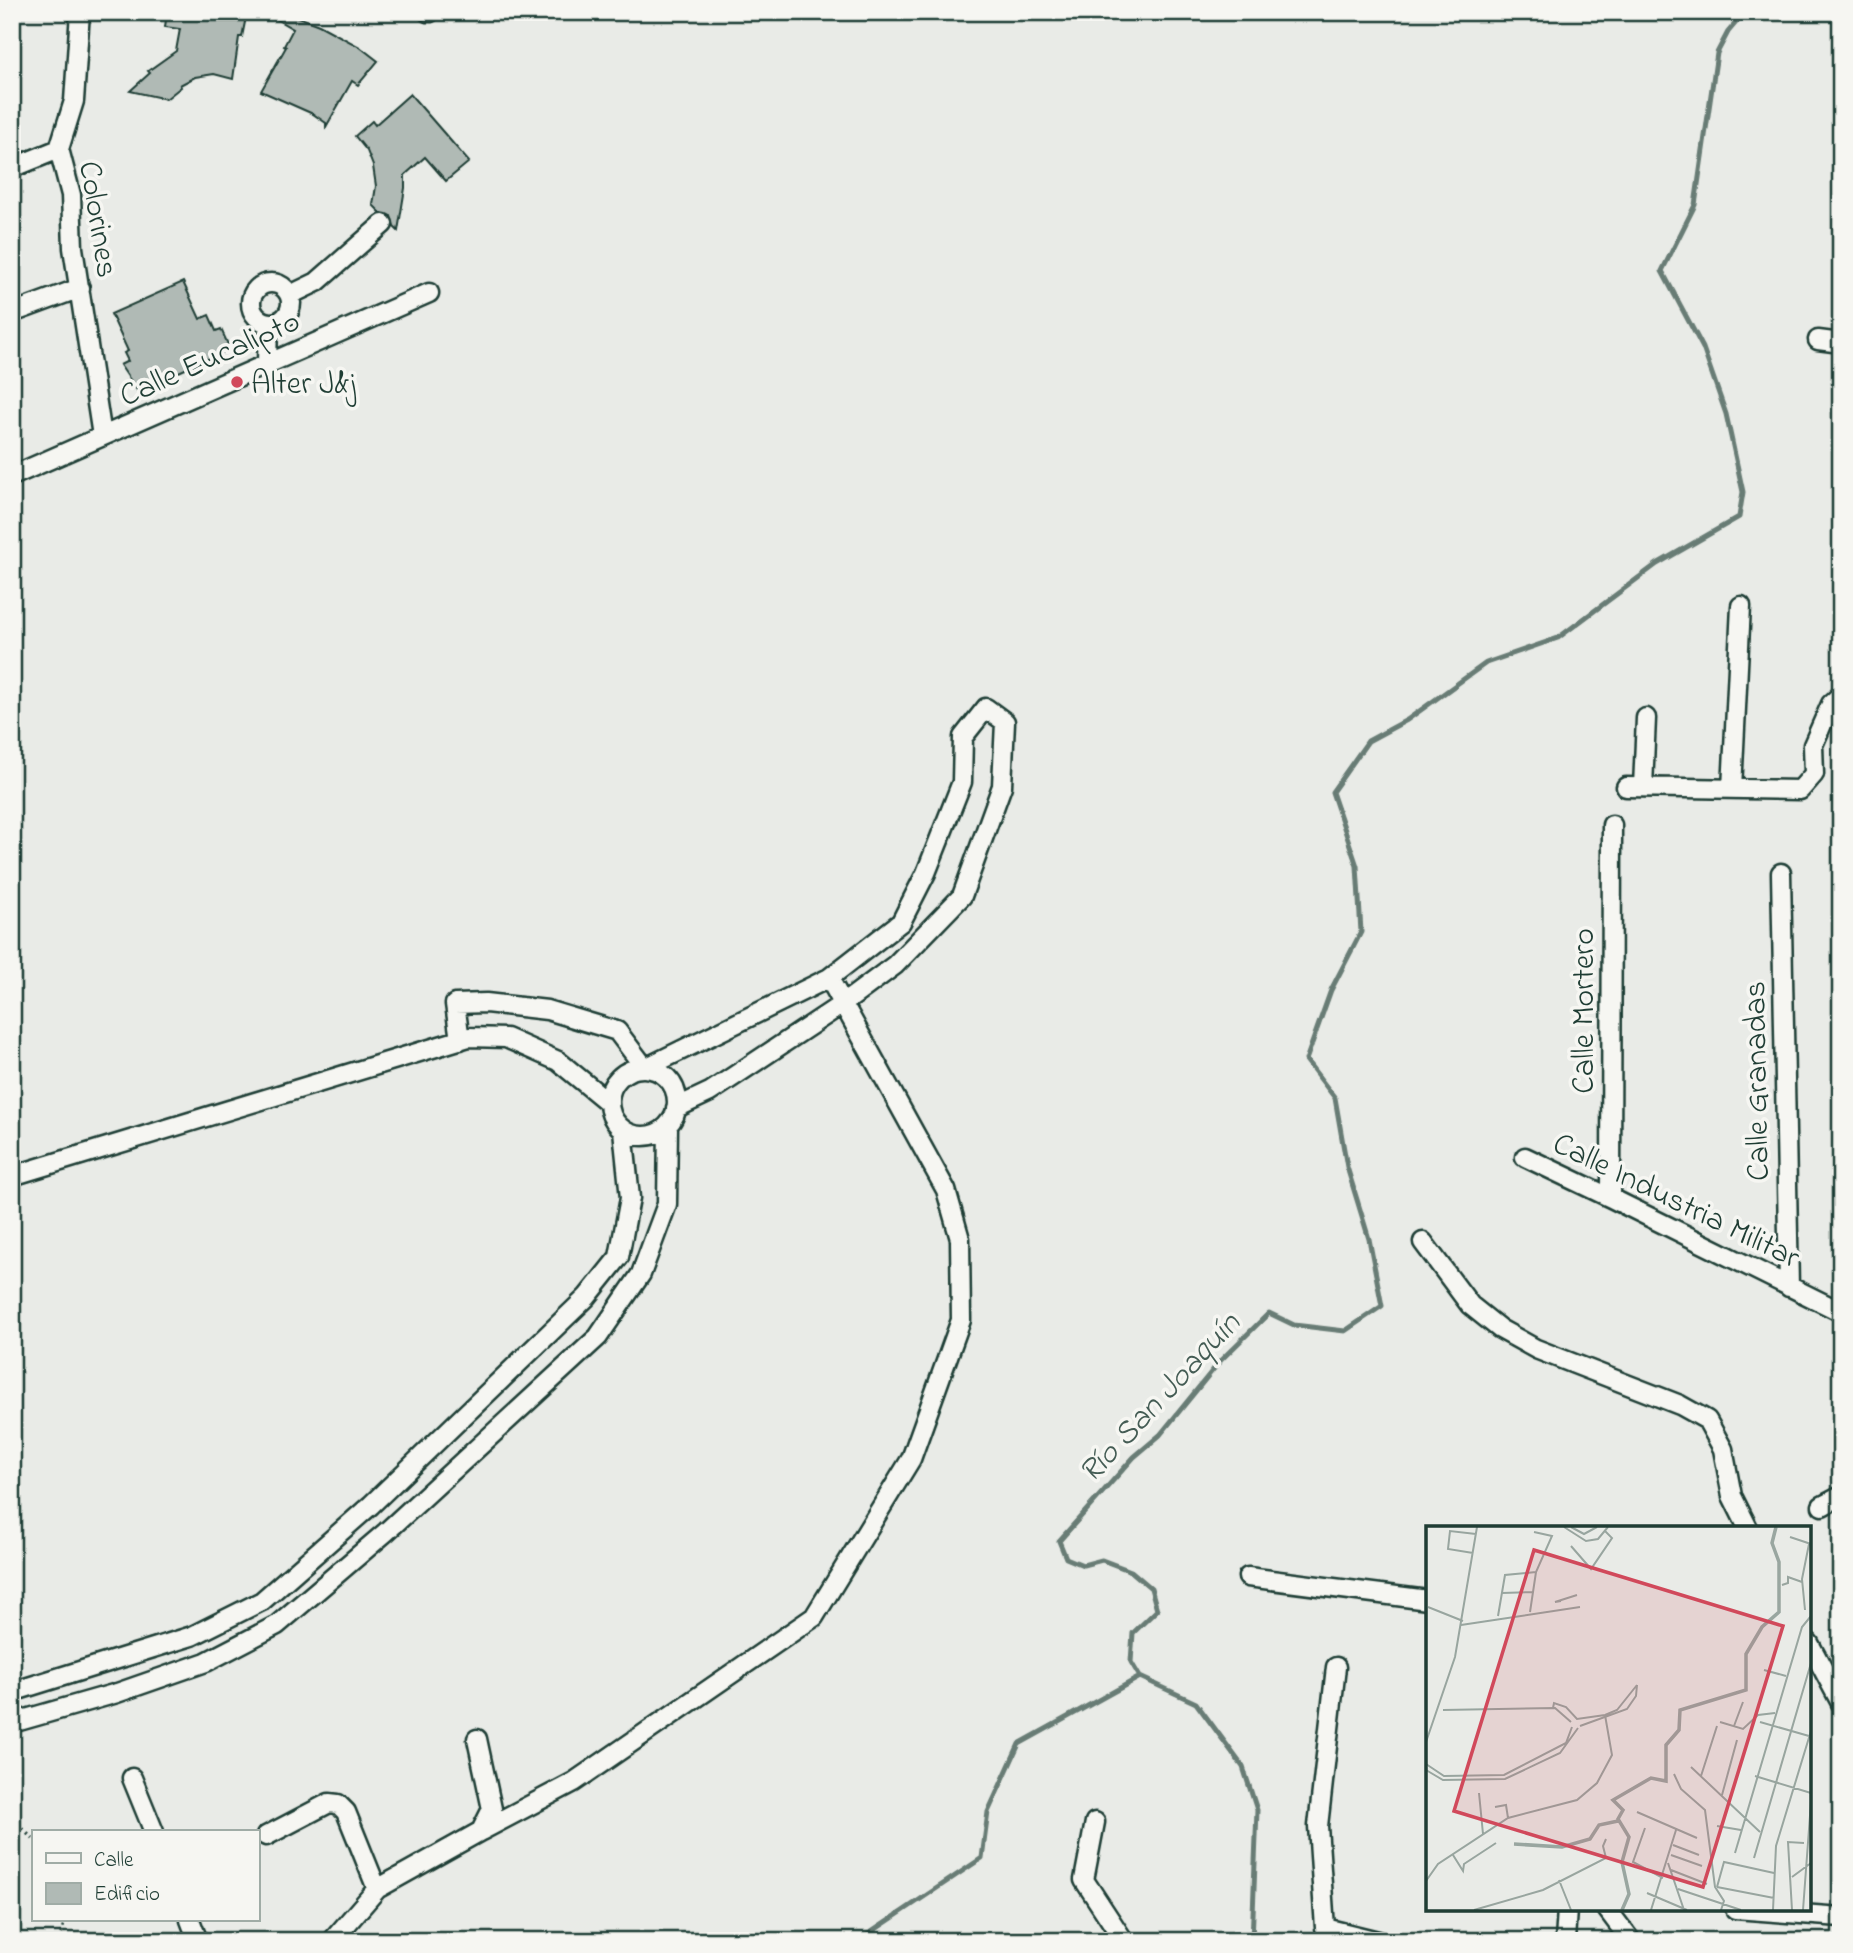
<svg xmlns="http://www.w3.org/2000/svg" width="1853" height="1953" font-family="'Indie Flower',sans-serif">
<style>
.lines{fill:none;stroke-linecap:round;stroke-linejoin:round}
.stream{stroke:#687c75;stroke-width:5}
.building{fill:#b0bab5;stroke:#1f3d34;stroke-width:2}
.minor-casing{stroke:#1f3d34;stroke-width:23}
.path{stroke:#1f3d34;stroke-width:3.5;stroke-dasharray:2 5;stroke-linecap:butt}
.minor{stroke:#f6f6f2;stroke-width:18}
.poi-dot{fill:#d1495b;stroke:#f6f6f2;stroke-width:2.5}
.labels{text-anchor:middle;stroke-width:7;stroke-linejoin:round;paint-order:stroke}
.street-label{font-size:32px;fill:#1f3d34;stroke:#f6f6f2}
.poi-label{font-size:32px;fill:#1f3d34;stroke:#f6f6f2;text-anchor:start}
.water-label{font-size:33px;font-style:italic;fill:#445c54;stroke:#f6f6f2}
.inset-river{fill:none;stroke:#99a6a0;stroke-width:3.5}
.inset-road{fill:none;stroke:#98a59f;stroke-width:2}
.view{fill:#d1495b;fill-opacity:0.15;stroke:#d1495b;stroke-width:3.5}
.inset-edge{fill:none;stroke:#1f3d34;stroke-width:3.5}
</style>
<rect width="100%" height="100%" fill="#e9ebe7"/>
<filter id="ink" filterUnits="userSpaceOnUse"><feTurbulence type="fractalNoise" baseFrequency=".0143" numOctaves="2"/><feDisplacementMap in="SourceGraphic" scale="14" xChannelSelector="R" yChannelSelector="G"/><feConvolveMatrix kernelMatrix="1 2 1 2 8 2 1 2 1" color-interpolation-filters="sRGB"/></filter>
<g filter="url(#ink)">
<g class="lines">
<path class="stream" d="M858,1941L982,1858L988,1812L1019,1744L1140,1677
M1252,1941L1257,1810L1243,1767L1196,1703L1140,1677L1131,1662L1133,1633L1157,1610L1151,1588L1131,1571L1102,1560L1083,1565L1066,1558L1059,1541L1134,1457L1160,1435L1221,1360L1269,1313L1294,1325L1345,1331L1382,1306L1369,1239L1347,1167L1335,1098L1306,1060L1331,990L1361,932L1357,866L1332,792L1368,741L1407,720L1486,663L1558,638L1657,564L1739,517L1743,492L1726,414L1703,348L1662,271L1695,205L1717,53L1728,32L1745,12"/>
</g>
<path class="building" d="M167,12H247L242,37H239L233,79L214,74L195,77L180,85L181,87L166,99L130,91L150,73L148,71L176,51L180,29L165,27Z
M270,12H285L319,25L360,47L378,61L358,85L352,81L326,127V123L313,114L261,91L286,47L284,46L293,29L269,15Z
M410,94L469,162L446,181L425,157L405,175V188L398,231L394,227L391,216L381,213L373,205L376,186L373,166L367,151L355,136L372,121L375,125Z
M183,282L200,319L209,315L216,331L221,329L230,349L163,379L165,382L139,393L120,365L128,361L124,353L128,351L111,314Z"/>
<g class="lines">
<defs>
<path id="minor" d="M80,12L74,101L59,149L71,195L73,248L102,436
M428,12H430
M12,168L59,149
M251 303a20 20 0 1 1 40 0a20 20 0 1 1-40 0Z
M290,295L317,282L383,224
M12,313L80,288
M1818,340L1841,343
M267,364L268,323
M12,476L429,293
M1626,787L1800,790L1814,774L1813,745L1831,704L1841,695
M1643,787L1646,718
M1732,789L1741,606
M1781,873L1789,1287
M460,1040L455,1004L486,1003L547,1010L617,1031L645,1068L829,978L901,922L926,873L962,782L963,737L986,708L1005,722L1002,786L962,896L895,965L844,1003L710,1092L676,1108
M609 1102a34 34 0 1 1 68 0a34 34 0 1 1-68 0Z
M1525,1157L1611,1198L1841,1312
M12,1176L469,1037L506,1038L558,1061L608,1102
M1611,1198L1612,825
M1423,1242L1470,1305L1500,1329L1536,1349L1680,1405L1707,1420L1723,1449L1732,1496L1748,1528
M1822,1506L1841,1496
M1248,1577L1428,1600
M1809,1643L1841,1703
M1336,1667L1318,1826L1325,1928L1378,1941
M12,1692L192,1636L262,1601L371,1505L587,1297L619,1257L630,1198L623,1130
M12,1723L117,1693L206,1662L277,1625L386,1532L598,1337L641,1274L667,1204L668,1125
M477,1739L492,1809L481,1831
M132,1778L154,1832
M1095,1822L1084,1880L1124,1941
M266,1836L329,1803L338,1804L346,1812L377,1889
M1607,1909L1631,1941
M1735,1909L1841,1917
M190,1920L198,1941
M332,1941L377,1889L481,1831L574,1782L814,1617L911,1459L961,1320L960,1239L946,1190L829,978
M1565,1941L1567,1909"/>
</defs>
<use href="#minor" class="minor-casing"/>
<path class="path" d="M12,1819L33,1839
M59,1941L65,1920"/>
<use href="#minor" class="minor"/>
</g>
</g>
<circle class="poi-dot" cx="237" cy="382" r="7"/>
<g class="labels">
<g class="street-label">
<text transform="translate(100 219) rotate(81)" y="11">Colorines</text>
<text transform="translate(209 357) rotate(-24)" y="11">Calle Eucalipto</text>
<text transform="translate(1582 1011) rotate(-90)" y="11">Calle Mortero</text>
<text transform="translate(1755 1081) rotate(-91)" y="11">Calle Granadas</text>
<text transform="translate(1677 1199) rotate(26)" y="11">Calle Industria Militar</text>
</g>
<g class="poi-label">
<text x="251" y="393">Alter J&amp;j</text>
</g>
<g class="water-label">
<text transform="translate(1158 1396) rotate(-47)" y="12">Río San Joaquín</text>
</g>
</g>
<g transform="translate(1426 1526)">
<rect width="385" height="385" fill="#e9ebe7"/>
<path class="inset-river" d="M88,318L136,321L164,313L173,299L192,295M196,384L203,368L196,336L203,311L192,293L197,284L187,274L225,252L240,255V219L253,204L254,184L320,164V128L336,101L353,86V36L346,17L350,1"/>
<path class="inset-road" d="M138,1L160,15L172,13L182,1M145,1L158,8L171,1M364,11L385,18M145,20L165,43L186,12L179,5M47,27L22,23L24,5L50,8M356,59L362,57V51L376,56M76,67L107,66M135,75L129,76L151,69M2,81L37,95M379,84L376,53L383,18M104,86L110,46L126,10L108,6M72,90L79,49L110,46M35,99L154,81M338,144L360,150M127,182L128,177L140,181L151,193L179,189L191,184L211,159M17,184L129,182L145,196M294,196L317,203L332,189L349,187M334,196L383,210M154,200L201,183L210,170L211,159M308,200L317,176M0,216L29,131L51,1M0,238L18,250L78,249L140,217L146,201M265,241L334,306M0,244L17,254L79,253L134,227L152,202M248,248L255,263L279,284L289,361L298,375L295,384M275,250L291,200M329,250L385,267M53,267L57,308M296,269L311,214M69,281L80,279L82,292M211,286L271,312M291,300L315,304M219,302L207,336L237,352M247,319L273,329M309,327L376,101L385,90M27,329L37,345L38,338L70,317M245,329L276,340M328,332L385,137M242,337L258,384M245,344L281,358M366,351L385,337M133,354L145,384M0,355L12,338L82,292L151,274L171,257L186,229L179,189M291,361L298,336L348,347M291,361L348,372M252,363L315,384M221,367L261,384M48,384L117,364L180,332L177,320L180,313M225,384L250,304M347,384L350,320L385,205M366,384L362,316L378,317M377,384L385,276"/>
<path class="view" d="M108,24L357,100L277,361L28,285Z"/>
<rect width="385" height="385" class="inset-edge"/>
</g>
<rect width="1853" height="1953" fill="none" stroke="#f6f6f2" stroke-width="42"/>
<rect x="21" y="21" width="1811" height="1911" fill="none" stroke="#1f3d34" stroke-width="2.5" filter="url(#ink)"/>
<rect x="32" y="1830" width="228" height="91" fill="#f6f6f2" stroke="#a0aca6" stroke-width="2"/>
<rect x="46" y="1853" width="35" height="10" fill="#f6f6f2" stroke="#a0aca6" stroke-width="2"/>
<text x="94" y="1866" font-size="21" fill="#1f3d34">Calle</text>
<rect x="46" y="1883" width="35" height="21" fill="#b0bab5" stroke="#a0aca6" stroke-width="2"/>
<text x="94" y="1900" font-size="21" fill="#1f3d34">Edificio</text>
</svg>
